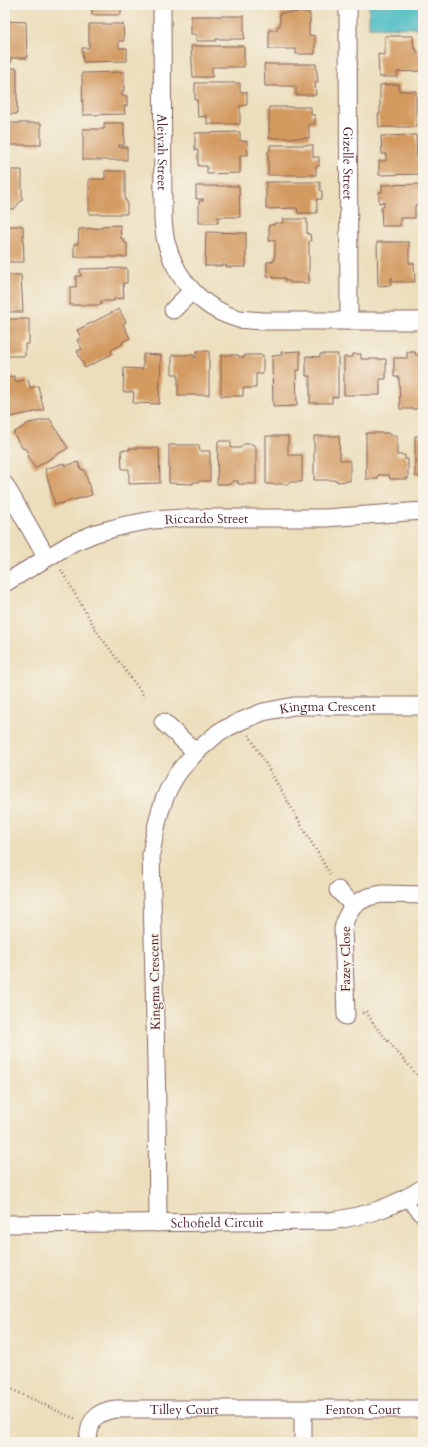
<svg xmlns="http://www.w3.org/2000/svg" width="428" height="1447" font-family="Cardo,serif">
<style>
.water{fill:#4fbec5;stroke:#4c6e78}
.building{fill:#d39a60}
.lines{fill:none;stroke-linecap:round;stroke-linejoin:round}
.service-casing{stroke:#83625d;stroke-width:11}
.minor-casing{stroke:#83625d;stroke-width:19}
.path{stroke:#83625d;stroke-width:2.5;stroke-dasharray:1 3;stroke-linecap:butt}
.service{stroke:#fff;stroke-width:9}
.minor{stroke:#fff;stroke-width:17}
.labels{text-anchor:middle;stroke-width:3;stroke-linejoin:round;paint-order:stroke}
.street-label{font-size:13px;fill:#4a1f2b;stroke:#f7f3e8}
</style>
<rect width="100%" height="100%" fill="#f7f3e8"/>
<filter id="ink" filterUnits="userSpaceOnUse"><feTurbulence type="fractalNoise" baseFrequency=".025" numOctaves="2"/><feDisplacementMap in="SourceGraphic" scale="8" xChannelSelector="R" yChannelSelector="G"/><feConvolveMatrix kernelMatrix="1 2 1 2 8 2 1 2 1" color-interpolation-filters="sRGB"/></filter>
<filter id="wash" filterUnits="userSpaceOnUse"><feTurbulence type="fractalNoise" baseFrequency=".012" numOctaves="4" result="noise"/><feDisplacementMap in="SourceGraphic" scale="16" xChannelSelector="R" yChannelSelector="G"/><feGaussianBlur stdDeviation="0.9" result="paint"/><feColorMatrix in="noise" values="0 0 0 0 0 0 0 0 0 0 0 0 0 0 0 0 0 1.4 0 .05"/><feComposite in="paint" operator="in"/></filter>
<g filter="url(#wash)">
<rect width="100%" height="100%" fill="#ecdebb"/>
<path class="water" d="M369,5H423V28L369,27Z"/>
<g id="blocks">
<path class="building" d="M92,5H121V13L120,15H92Z
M309,12V14H310V23H309V35L315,36V54H296V49H269V30H277V26H280V13Z
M191,16H244V39H216V41H196V34H191Z
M5,21L26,22L27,58H11V63H5Z
M89,24H123L124,41H119V48H127V61L83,62L82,48H89Z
M385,36H413L414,49H417V53H423V71L397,72L398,77H379L378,54L385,55Z
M191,46H244V67H212V77H193Z
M264,64H316L318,82H315L316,95H296V86H265Z
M5,68H17V114H5Z
M124,72V91H122V96H127V106H124L125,114L83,115L82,73Z
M195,83H240V92H247V105L240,106V124H207V116L198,117L197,100H195Z
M399,84V91H416V127H379L378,114H380V85Z
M269,107H311V115H315V124H309V138H269Z
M5,123H41V145H8V159H5Z
M104,123H124V145H119V147H127V160H83V129H104Z
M240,132V141H247L248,155H240V173L207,174V166H198V150H195V133Z
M416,135L417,160H423V174L379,175V161H386V154H382L381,136Z
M270,145H313V157H319V166H316V175H268V151H270Z
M5,170H22V200L14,209H5Z
M105,171H125V201H127V214H89V179H105Z
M266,182H320V190L322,191V199H317V213H298L297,208L266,209Z
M423,184V205H415V218H400V226H382L381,207H384V202L379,203V192H382V185Z
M196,186H239L240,217H218V223H199V201H203V199H196Z
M283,219H307V234H310L311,241H309V283H290V281H285V278H273V276L267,277V262L274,261L275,252V240L269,241V225H274V223H283Z
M120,225L121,239H124V243H127V257H74V244H78L79,229L102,228V226Z
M5,226H23L24,262H5Z
M206,232L246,233V267H226V265H222V266H205Z
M377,242H409V263H414L415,282H393V278H391V285L378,286Z
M127,268V283H123L124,298L114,299V301H101V305H70V287H76V276H81L80,269Z
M5,275H21L23,312H5Z
M119,309L126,322L123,324L130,338L122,342L123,344L111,350L112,354L85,368L77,351L82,349L77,340L81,338L77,330Z
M5,319H29V344H25V356H7V360H5Z
M196,351H209V395H178V374H172V355H194V358H196Z
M300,351V370H296L297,406L273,407L272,356L282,355L281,352Z
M407,352H415L416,355H423V409H400L399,377H394V358H407Z
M143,354L161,355L159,404L133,403L134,392H123L124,368L143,369Z
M320,354H338V397H332V403H310V376H306V356L320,357Z
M353,354H361V359H386V379H380V395H344V357H353Z
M221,355H239V357H245V355H263V374H256V388H243V396H221Z
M14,376L16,382L28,379L30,388L38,386L44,410L6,418L5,413V378Z
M50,419L68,448L35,468L27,456L29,455L25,448L23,449L13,433L29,423Z
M366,433H389V435H397V455H405V459H408V479H390L389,475H378V479H366Z
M266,436H288V455H302V482H289V484H266Z
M314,436H339L340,460L350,461V481L337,482V480H314Z
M415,436H423V476H415Z
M218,441H231V448H240L244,444H252L256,447V484H238V481H232V484H217Z
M169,445H199L200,451H210V481H199V482H193V484L169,483Z
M129,448H159L160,483L129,484V469H122L121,450H130Z
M78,462L81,470L84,469L92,495L55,505L45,469L64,463L65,466Z"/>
</g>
</g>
<g filter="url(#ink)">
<use href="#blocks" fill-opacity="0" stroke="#83625d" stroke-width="1"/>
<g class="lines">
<defs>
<path id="service" d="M405,1200L423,1220"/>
<g id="minor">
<path id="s1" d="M162,5L163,220C164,228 164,237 167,245C177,280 202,309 239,319C246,320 254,320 261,321H423"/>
<path id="s2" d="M348,5L349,321"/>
<path d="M173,310L192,291"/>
<path d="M5,485L47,558"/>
<path id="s3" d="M5,583L72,543L96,533L126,525L153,520L183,518H325L423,511"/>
<path id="s4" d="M196,752L219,732L241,721L263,712L294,706H423"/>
<path d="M338,890L353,905L368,897L382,894L423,895"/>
<path d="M346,1016L343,929L346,918L353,905"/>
<path d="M158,1223L157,1105L151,854C156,826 161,797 178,773C183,766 190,759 196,752L163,722"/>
<path id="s5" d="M5,1224L330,1221C365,1216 392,1208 423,1188"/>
<path d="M303,1410V1442"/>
<path id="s6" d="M88,1442C89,1421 94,1412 116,1409H423"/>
</g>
</defs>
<use href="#service" class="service-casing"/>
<use href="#minor" class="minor-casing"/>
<path class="path" d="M61,570L98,633L147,700
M249,735L331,876
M362,1013L366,1012L376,1027L423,1082
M5,1386L68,1416L77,1419"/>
<use href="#service" class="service"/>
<use href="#minor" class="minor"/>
</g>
</g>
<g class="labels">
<g class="street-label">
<text dy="5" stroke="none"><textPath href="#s1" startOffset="147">Aleiyah Street</textPath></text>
<text dy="5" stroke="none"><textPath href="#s2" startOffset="158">Gizelle Street</textPath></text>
<text dy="5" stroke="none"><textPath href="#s3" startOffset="216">Riccardo Street</textPath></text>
<text dy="5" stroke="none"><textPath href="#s4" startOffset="144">Kingma Crescent</textPath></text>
<text transform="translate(345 959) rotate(-90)" y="5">Fazey Close</text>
<text transform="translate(154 982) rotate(-91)" y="5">Kingma Crescent</text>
<text dy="5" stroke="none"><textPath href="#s5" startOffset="212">Schofield Circuit</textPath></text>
<text dy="5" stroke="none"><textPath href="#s6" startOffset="117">Tilley Court</textPath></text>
<text dy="5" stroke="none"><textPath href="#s6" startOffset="296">Fenton Court</textPath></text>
</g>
</g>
<rect width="428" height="1447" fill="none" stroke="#f7f3e8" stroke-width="20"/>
</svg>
